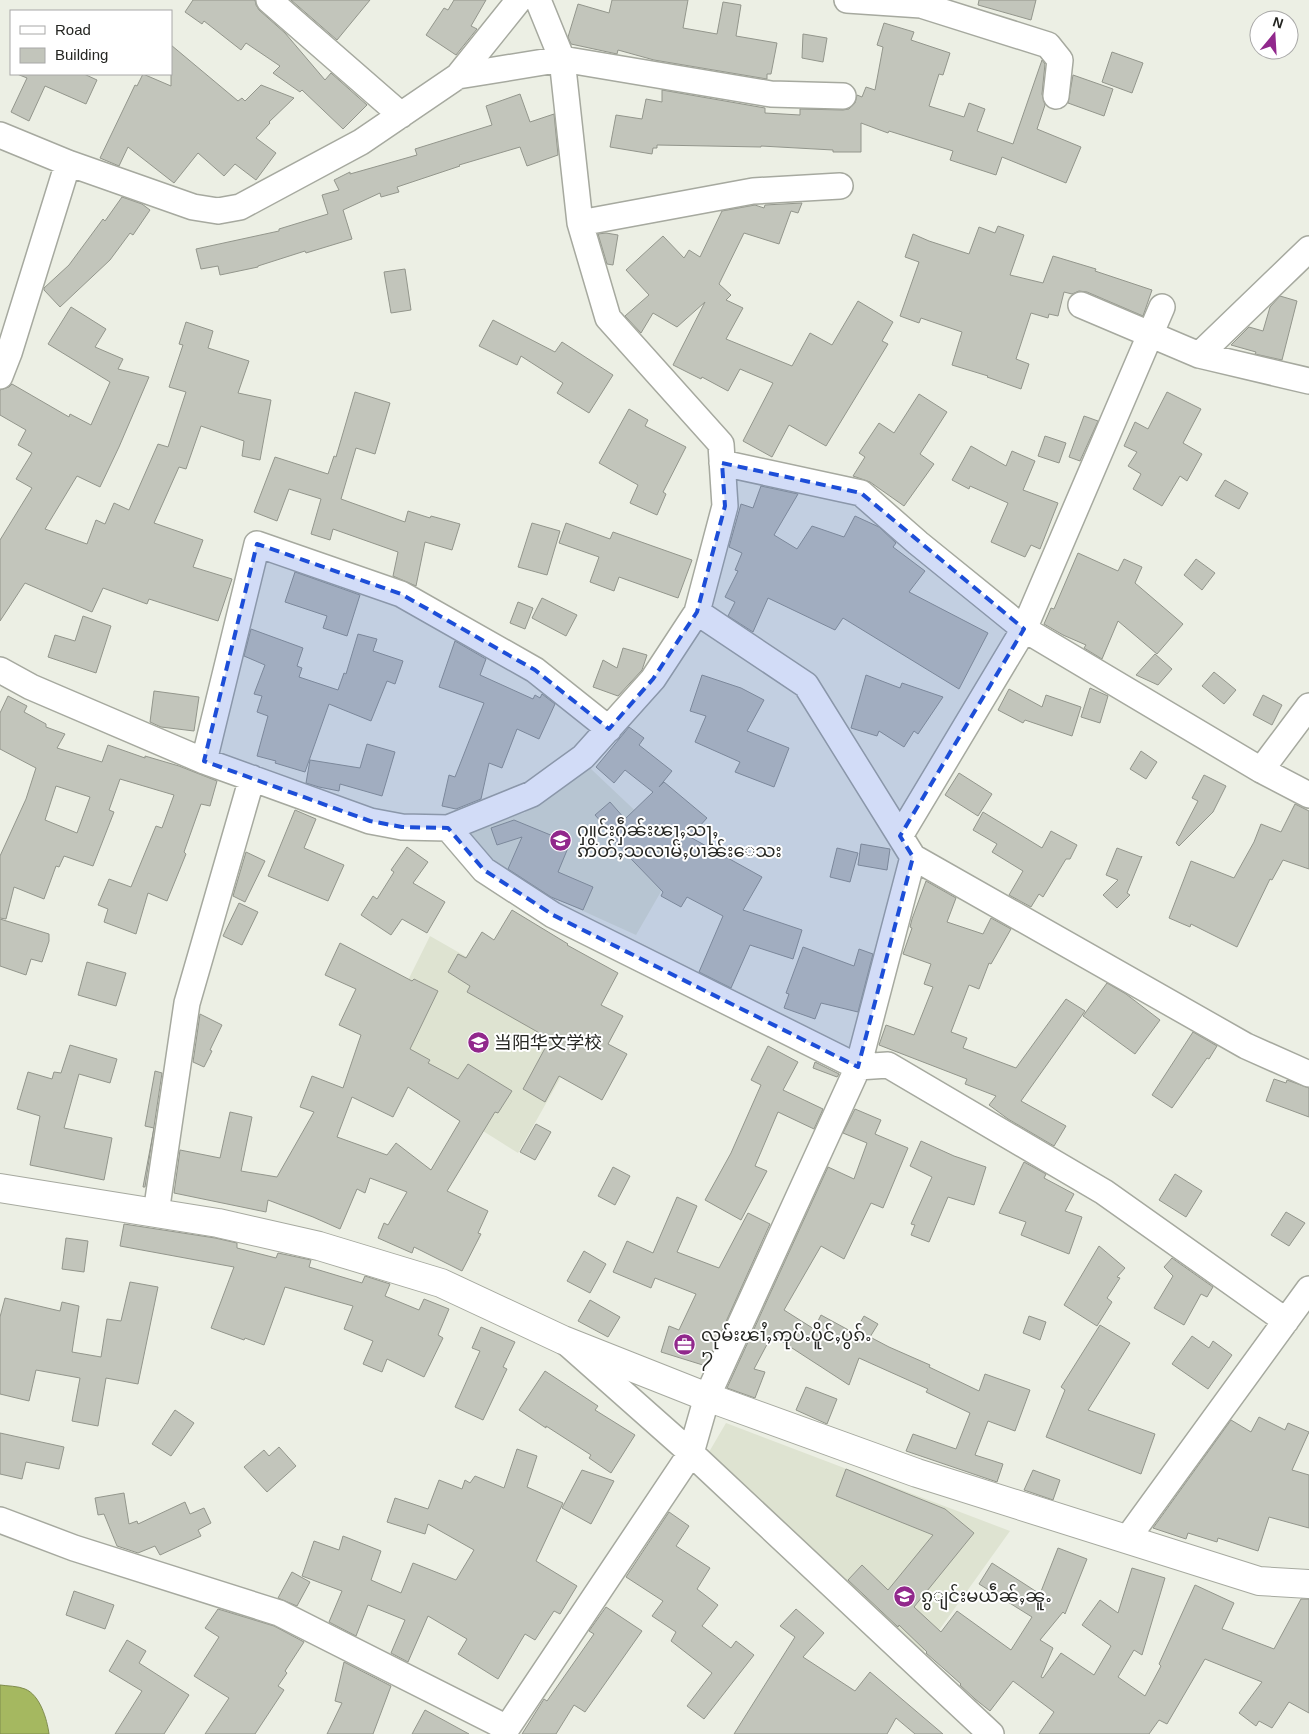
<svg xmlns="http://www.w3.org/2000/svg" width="1309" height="1734" font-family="Helvetica,'Noto Sans SC','Noto Sans Myanmar',sans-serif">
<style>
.built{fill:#dee3d1}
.water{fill:#a5b860;stroke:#7f8c4d}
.building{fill:#c2c5bb;stroke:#93968c;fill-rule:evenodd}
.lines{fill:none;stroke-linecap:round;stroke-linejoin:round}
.minor-casing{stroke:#a6a99f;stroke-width:28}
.tertiary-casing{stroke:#a6a99f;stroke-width:30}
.minor{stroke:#fff;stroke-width:25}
.tertiary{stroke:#fff;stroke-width:28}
.marked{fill:#1d4ed8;fill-opacity:0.2;stroke:#1d4ed8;stroke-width:4;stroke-dasharray:10 6;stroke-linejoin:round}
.labels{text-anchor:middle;stroke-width:4;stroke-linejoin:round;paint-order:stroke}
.poi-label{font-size:18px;fill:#252622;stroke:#fff;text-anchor:start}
</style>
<rect width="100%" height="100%" fill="#ecefe4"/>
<path class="built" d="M590,768L682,855L636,935L453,852L460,829L524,813Z
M430,936L589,1027L518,1153L369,1059Z
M726,1423L1010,1531L917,1661L702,1464Z"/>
<path class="water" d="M0,1685C7,1686 18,1686 25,1689C40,1695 47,1719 49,1734H0Z"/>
<path class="building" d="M193,0H255L256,5L259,10L285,33L325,80L331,73L367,105L343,129L302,90L300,92L273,73L280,66L246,43L241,50L204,21L202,24L185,12Z
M291,0H370L337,40Z
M454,0H486L471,26L477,29L456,55L426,35L444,8L448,10Z
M612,0H688L683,28L717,34L723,2L741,5L736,36L777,43L771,74H767V79L654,60L618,50L617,54L571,44L568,37L578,4L609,13Z
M979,0H1036L1031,20L978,5Z
M884,23L914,32L911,40L950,53L943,75L939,74L929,106L964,117L969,103L985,109L977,131L1013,144L1042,60L1045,64L1042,94L1045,105L1037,129L1081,147L1066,183L1002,157L996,175L950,160L953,151L889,131L888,133L861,123V152H833V150L761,146V147L657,145V148H653L652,154L610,147L616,115L642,119L646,99L662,102V90L765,108V113L800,115V109L843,110L849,109L855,103L857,95L862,97L866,87L875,90L883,47L877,45Z
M803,34L827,38L823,62L802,58Z
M171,45L238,101L242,98L245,101L261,85L294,98L269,122L270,123L256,138L276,153L256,180L235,164L224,176L198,153L174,183L128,147L119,166L100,158L135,85L137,86L143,74L171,86Z
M1112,52L1143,63L1132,93L1102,82Z
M17,74H84L97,80L86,104L45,86L29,121L11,112L27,78Z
M1073,75L1113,89L1104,116L1068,103Z
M520,94L530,122L554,114L558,155L527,166L520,147L459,165L460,166L397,187L399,192L381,197L380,193L343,210L352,239L306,253L305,251L258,266V267L220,275L218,266L201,269L196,249L279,231V229L328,214L322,195L339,190L334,180L350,172V174L417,155L415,149L492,125L486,106Z
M122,197L142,204L150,210L133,235L130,233L110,260L60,307L44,290V288L69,265L103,219L105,221Z
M802,203L798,213L791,211L779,244L744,233L719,284L731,295L726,300L743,308L726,339L792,366L810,333L832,345L858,301L893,322L882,341L888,344L826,446L789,425L772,457L743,441L773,383L740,369L728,391L702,377L701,379L673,365L705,302L677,327L653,313L641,333L625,316L649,295L626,270L663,236L684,258L689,250L700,257L722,211L755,205L764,208L765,205Z
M998,226L1024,235L1010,275L1043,283L1053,256L1096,269L1095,271L1152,290L1143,316L1087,292L1079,291L1072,294L1064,292L1058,316L1049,314L1048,318L1031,313L1016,359L1029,364L1021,389L987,377L988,376L952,365L962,332L921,318L919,323L900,316L919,262L905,257L913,234L929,241L969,254L979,227L995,233Z
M606,233L618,235L613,265L607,264L598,234Z
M405,269L411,310L391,313L384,272Z
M1280,296L1297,301L1282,360L1255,354L1256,352L1231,345L1249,327L1263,331L1270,307Z
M71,307L106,329L95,347L123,359L118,369L149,377L119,447L100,487L77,476L45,529L87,544L96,520L105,524L114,503L129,510L158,444L168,447L186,392L169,387L183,345L179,344L186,322L213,331L208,348L249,361L238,393L271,400L260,460L242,456L244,441L201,426L186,469L179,467L154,523L203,540L193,567L232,579L218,621L149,599L147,604L103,588L92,612L25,583L0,621V540L32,488L16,479L32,453L18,445L26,430L0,415V390L9,387L12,384L69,417L70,414L91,425L110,382L48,344Z
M493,320L555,352L562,342L613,375L589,413L557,393L563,383L521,356L517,365L479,346Z
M355,392L390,403L375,454L356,448L341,499L405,522L408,511L430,518L431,516L460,524L452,550L425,542L416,586L393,576L398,552L333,529L330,540L311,534L321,499L289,489L277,521L254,512L275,457L328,474L334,456L336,457Z
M1167,392L1201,409L1183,443L1202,454L1187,481L1180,476L1162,506L1133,489L1141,474L1128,466L1137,452L1124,446L1135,422L1148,429Z
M919,394L947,412L920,454L934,464L904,506L870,482L853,476L865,457L859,453L879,423L894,433Z
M629,409L648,420L645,426L686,447L663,492L666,494L657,515L630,503L638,485L599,463Z
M1084,416L1098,421L1080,461L1069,457Z
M1045,436L1066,443L1059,463L1038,456Z
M971,446L1006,466L1012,451L1035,461L1023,490L1058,503L1040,549L1031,545L1025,557L991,542L1008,503L970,486L969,489L952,480Z
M1225,480L1248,493L1239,509L1215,496Z
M761,486L798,494L774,535L797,549L812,526L844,537L855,516L879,527L896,543L893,547L925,571L909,592L988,633L959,689L843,618L835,630L768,598L753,632L728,616L735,602L725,597L738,571L735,570L742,553L729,547L741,504L753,508Z
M532,523L560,531L547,575L518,567Z
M566,523L610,539L613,532L692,560L678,598L619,577L614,591L590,582L599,557L559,543Z
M1078,553L1118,571L1124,559L1142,567L1135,583L1183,624L1157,654L1118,621L1102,659L1084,648L1086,645L1063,635L1044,624L1051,608L1054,609Z
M1196,559L1215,573L1202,590L1184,575Z
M295,572L360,595L347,636L323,628L327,616L285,602Z
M542,598L577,615L566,636L532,618Z
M518,602L533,608L525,629L510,623Z
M83,616L111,626L96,673L48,657L55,635L75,641Z
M251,629L303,648L297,666L302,668L299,677L338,690L344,673L346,674L358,634L377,639L373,651L403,661L395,684L387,681L371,721L329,704L305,772L275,763L276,761L257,756L268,716L257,712L262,696L254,694L265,665L244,656Z
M455,641L486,659L480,675L533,699L535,695L540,698L542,694L555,704L539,739L517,729L502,768L489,763L481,799L456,809L442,806L449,775L455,777L484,703L439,687Z
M623,648L647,655L642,670L618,696L593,687L603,660L617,668Z
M1155,654L1172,669L1158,685L1136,675Z
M1214,672L1236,690L1224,704L1202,686Z
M702,675L741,688L764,700L747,731L789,748L774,787L735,772L740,762L695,742L706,716L690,711Z
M866,675L900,688L902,683L943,697L918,734L914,731L904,747L879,731L877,736L851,728Z
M1090,688L1108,696L1100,723L1081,717Z
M1009,689L1042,707L1046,695L1081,707L1072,736L1025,720L1023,723L998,710Z
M154,691L199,697L194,731L161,727L150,722Z
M1263,695L1282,705L1272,725L1253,715Z
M8,696L27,706L24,712L46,724V727L65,734L57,748L102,762L108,745L145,758V756L179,766L217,781L210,806L201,804L184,852L186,854L167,901L148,893L136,934L104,922L108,909L98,905L109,879L131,887L156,826L162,828L174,795L120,779L109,810L114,812L93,866L64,856L59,867L56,866L44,899L14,887L6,919L0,918V856L26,799L36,768L0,749V713ZM56,786L90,797L77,833L45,820Z
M629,727L644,738L639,745L672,771L659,787L664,782L707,818L690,837L762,877L743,910L802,930L793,959L750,945L731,988L699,972L723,916L687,897L681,907L661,896L663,892L608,835L611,833L595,815L610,802L625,819L653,792L625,770L614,783L596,767Z
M367,744L395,752L382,796L340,784L339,791L319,787L306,783L310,760L360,768Z
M1141,751L1157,762L1146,779L1130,769Z
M959,773L992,794L978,816L945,795Z
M1204,775L1226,786L1213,812L1179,846L1176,843L1198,801L1192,798Z
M1295,804L1309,811V869L1283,860L1272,880L1270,879L1237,947L1191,924L1190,927L1169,918L1191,861L1234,878L1254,842L1261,824L1281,832Z
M295,810L316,819L304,848L344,865L328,901L268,876Z
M983,812L1042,848L1051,831L1077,845L1070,859H1066L1043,897L1039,894L1031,907L1009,895L1023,871L992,852L997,844L973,830Z
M514,820L570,843L558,872L593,887L583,910L551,897L508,869L522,837L497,845L491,828Z
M861,844L890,849L887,870L858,865Z
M407,847L428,862L413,883L445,902L427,933L402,919L391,935L361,915L373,896L377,899L394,872L391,870Z
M837,848L858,853L850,882L830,877Z
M1117,848L1141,857L1142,856L1127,893L1130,895L1117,908L1103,895L1118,880L1106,875Z
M246,852L265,861L245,902L233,896Z
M926,881L956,898L947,922L983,934L991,918L1011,929L991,964L989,963L979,989L969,985L951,1032L967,1038L963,1048L1016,1068L1066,999L1085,1011L1021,1101L1066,1126L1054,1146L1008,1119L989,1105L996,1096L965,1084L967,1079L879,1045L886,1025L914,1035L933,987L924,984L931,964L903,954L912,928L910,927L912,919Z
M239,903L258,912L242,945L223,936Z
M512,910L568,944L567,945L618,973L601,1005L623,1016L608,1044L627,1054L602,1100L559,1076L545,1102L523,1089L550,1039L467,992L470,986L448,972L458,954L466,958L482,932L494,940Z
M0,919L49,934V941L42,962L31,959L26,975L0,966Z
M340,943L412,981L414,979L438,991L410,1049L430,1060L428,1063L458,1079L468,1064L512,1091L498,1113L495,1112L447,1191L488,1211L478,1233L481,1234L462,1271L414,1247L412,1253L378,1238L384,1223L388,1225L407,1192L370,1178L365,1193L357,1189L340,1229L313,1217L268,1200L266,1212L174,1193L180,1150L220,1158L230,1112L252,1117L241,1171L277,1177L314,1112L300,1107L312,1076L343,1088L361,1035L339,1025L356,989L325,975ZM408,1087L460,1121L431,1170L396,1143L387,1155L337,1137L352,1097L393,1117Z
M803,947L854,966L859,949L873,954L858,1012L821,1003L815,1019L784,1008L789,994L786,993Z
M87,962L126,973L116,1006L78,995Z
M1107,983L1126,994L1160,1020L1135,1054L1083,1016Z
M200,1014L222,1025L210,1050L212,1051L204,1067L193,1062Z
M1193,1032L1217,1046L1209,1059L1207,1058L1172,1108L1152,1095Z
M70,1045L117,1059L110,1083L79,1074L64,1128L112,1138L104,1180L30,1165L40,1116L17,1109L28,1072L52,1079L54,1072L61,1073Z
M768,1046L798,1062L783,1090L823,1109L814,1129L778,1112L755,1166L767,1171L741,1220L705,1200L731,1153L761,1085L751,1080Z
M815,1062L839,1074L837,1077L813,1068Z
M155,1071L162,1073L145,1187H143L154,1128L145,1126Z
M1274,1079L1286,1083L1287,1080L1309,1088V1117L1266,1101Z
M855,1109L881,1120L875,1134L908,1148L883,1208L871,1203L844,1259L821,1246L784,1310L814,1329L821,1315L854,1333L864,1316L878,1324L870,1337L889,1347L930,1365L929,1367L979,1391L985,1374L1030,1390L1015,1431L988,1421L975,1455L1003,1464L997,1482L906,1451L913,1434L956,1449L970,1413L926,1392L928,1389L859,1358L849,1385L772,1335L754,1369L765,1372L755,1398L727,1388L828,1167L854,1179L867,1143L843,1133Z
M536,1124L551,1132L535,1160L520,1152Z
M921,1141L954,1156L986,1167L974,1205L948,1197L929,1242L911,1235L915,1225L911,1224L932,1177L910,1166Z
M1024,1162L1046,1174L1044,1178L1074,1194L1065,1211L1082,1217L1069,1254L1021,1235L1026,1222L999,1213Z
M613,1167L630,1176L615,1205L598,1196Z
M1175,1174L1202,1191L1186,1217L1159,1200Z
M677,1197L697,1206L677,1252L719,1268L748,1213L770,1224L706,1366L661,1352L669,1326L679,1330L696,1294L655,1278L651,1288L613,1272L627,1241L653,1253Z
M1286,1212L1305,1223L1289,1246L1271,1235Z
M124,1224L215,1238L237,1243V1248L276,1258L278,1253L311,1260L309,1267L362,1283L365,1276L390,1284L385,1296L419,1310L424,1299L449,1309L438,1335L443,1338L424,1377L387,1359L382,1372L363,1364L373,1341L344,1329L353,1306L285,1287L264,1345L245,1338L244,1340L211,1328L234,1267L120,1246Z
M66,1238L88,1241L84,1272L62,1269Z
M1099,1246L1125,1268L1117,1277L1120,1278L1107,1298L1112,1302L1097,1326L1064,1305Z
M584,1251L606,1264L590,1293L567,1281Z
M1172,1258L1213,1287L1207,1297L1201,1294L1184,1325L1154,1308L1173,1276L1164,1267Z
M130,1282L158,1287L138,1384L106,1378L98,1426L72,1421L80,1378L36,1370L29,1401L0,1394V1317L5,1298L60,1311L62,1302L79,1306L72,1352L101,1357L107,1319L121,1321Z
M590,1300L620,1317L608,1337L578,1321Z
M1029,1316L1046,1322L1040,1340L1023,1333Z
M1100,1325L1130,1343L1088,1410L1155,1434L1141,1474L1046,1437L1065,1390L1061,1387Z
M481,1327L515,1342L503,1367L507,1369L483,1420L455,1407L480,1351L472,1348Z
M1192,1336L1209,1348L1213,1341L1232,1355L1208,1389L1172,1364Z
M545,1371L598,1406L595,1410L635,1435L611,1473L589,1458L591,1455L546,1426V1428L519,1410Z
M806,1387L837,1399L827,1424L796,1410Z
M175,1410L194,1423L171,1456L152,1444Z
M1259,1417L1285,1430L1288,1423L1309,1432L1292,1470L1309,1475V1528L1269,1517L1258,1551L1218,1538L1217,1542L1188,1533L1186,1539L1153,1528L1231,1420L1251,1432Z
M0,1433L64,1447L59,1469L26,1462L22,1479L0,1474Z
M279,1447L296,1466L267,1492L244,1467L264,1450L269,1456Z
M517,1449L537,1456L527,1487L563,1503L536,1561L577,1586L560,1614L554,1611L535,1640L525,1634L498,1679L458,1654L467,1639L428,1616L408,1662L391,1653L405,1620L368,1605L356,1636L329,1622L342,1591L302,1576L314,1541L339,1550L343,1536L381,1551L371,1580L401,1593L413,1563L456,1580L474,1550L428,1524L425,1534L387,1522L395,1498L428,1509L439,1480L462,1489L465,1480L470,1483L475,1476L504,1488Z
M846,1469L945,1509L974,1533L914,1607L941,1632L957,1611L1011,1650L1032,1617L979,1584L992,1563L1040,1594L1058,1548L1087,1559L1065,1614L1063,1612L1040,1640L1053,1648L1041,1677L1043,1678L1061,1653L1094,1675L1111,1646L1082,1625L1100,1600L1118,1613L1132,1568L1165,1578L1142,1655L1134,1650L1118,1677L1145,1696L1161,1666L1159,1664L1195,1585L1234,1603L1222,1629L1274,1649L1301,1599H1309V1713L1289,1702L1272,1728L1259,1721L1256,1726L1239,1713L1262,1682L1205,1659L1167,1724L1159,1720L1149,1734H1039L1054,1712L1013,1681L990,1711L975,1699L960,1685L961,1684L926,1653L927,1652L899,1625L898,1627L848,1580L862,1565L888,1590L933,1535L836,1496Z
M582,1470L614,1481L591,1524L562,1508Z
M1033,1470L1060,1480L1053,1500L1024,1490Z
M124,1493L129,1524L137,1521L138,1524L185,1502L190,1514L204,1508L211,1523L198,1530L201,1536L160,1555L155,1546L138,1553L117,1546L104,1514L98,1515L95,1498Z
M669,1512L689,1526L676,1546L710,1568L697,1589L718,1605L702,1626L731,1648L736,1641L754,1655L704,1719L687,1706L712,1673L671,1641L676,1632L652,1616L663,1601L626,1577Z
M292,1572L310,1582L297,1606L278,1598Z
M74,1591L114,1605L105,1629L66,1615Z
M606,1607L642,1631L585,1712L574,1705L556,1734H522L544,1699L547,1701L594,1634L589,1631Z
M218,1609L274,1626L304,1642L285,1671L287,1673L278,1686L284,1690L255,1734H205L229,1698L194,1676L219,1637L205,1628Z
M796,1609L824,1633L803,1657L855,1691L870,1672L943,1734H915L896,1718L887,1734H734L795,1637L780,1626Z
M127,1640L146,1651L139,1663L189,1695L164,1734H115L142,1691L109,1671Z
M344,1662L391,1686L373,1734H327L342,1703L335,1701Z
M425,1710L469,1734H412Z"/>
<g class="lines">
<defs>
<path id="minor" d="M269,0L401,115
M847,0L921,5L1048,45L1060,60L1056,96
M458,76L562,59L771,94L843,96
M0,135L68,163L193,207L218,211L240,207L361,142L458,76L519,0
M580,223L753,191L840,186
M1081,305L1199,355L1309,381
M1199,355L1309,249
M0,376L9,353L68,163
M722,463L861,493L918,543L1024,629L1261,770L1309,795
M0,670L31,687L204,761L370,821L402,827L448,828L532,794L583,757L653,679L697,612L725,506L721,444L608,318L580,223L562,59L538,0
M204,761L257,544L401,594L535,670L609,729
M1261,770L1309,706
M448,828L484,870L553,915L858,1067L888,1065L1104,1192L1286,1321
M900,836L1024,629L1162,307
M913,857L1246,1046L1309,1074
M156,1213L187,1003L252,778
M568,1344L691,1453L991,1734
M0,1520L74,1548L279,1613L507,1728
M1127,1539L1309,1289
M503,1734L691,1453L707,1397L858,1067L913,857L806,685L697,612"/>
<path id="tertiary" d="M0,1188L218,1223L319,1246L441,1283L563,1340L707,1397L917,1473L1259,1581L1309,1584"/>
</defs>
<use href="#minor" class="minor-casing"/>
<use href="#tertiary" class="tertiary-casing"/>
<use href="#minor" class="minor"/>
<use href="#tertiary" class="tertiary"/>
</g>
<path class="marked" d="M722,463L861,493L1024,629L900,836L913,857L858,1067L553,915L484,870L448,828L402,827L370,821L204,761L257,544L401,594L535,670L609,729L653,679L697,612L725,506Z"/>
<defs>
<symbol id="school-disc" viewBox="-11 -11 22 22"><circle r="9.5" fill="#91288c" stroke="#fff"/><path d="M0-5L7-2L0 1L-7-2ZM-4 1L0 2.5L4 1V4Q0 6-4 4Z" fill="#fff"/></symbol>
<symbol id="office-disc" viewBox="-11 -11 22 22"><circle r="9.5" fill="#91288c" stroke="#fff"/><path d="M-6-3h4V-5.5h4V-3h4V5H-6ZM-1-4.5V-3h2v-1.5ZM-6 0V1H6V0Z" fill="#fff"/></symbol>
</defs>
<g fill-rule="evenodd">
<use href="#school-disc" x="548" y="828" width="25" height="25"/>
<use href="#school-disc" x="466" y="1030" width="25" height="25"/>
<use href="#office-disc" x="672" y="1332" width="25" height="25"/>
<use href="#school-disc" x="892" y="1584" width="25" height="25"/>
</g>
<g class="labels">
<g class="poi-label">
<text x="577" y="836">ႁူင်းႁဵၼ်းၽႃႇသႃႇ<tspan x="577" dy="21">ဢိတ်ႇသလၢမ်ႇပၢၼ်းေသး</tspan></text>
<text x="494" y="1049">当阳华文学校</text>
<text x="701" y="1341">လုမ်းၽၢႆႇဢုပ်ႉပိူင်ႇပွၵ်ႉ<tspan x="701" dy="21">႒</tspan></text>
<text x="921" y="1602">ၵွျင်းမယဵၼ်ႇၼူႉ</text>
</g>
</g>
<rect x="10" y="10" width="162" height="65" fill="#ffffff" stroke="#a8a8a7"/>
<rect x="20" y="26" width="25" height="8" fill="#ffffff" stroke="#a8a8a7"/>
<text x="55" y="35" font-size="15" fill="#252622">Road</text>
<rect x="20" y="48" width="25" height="15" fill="#c2c5bb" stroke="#a8a8a7"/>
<text x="55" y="60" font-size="15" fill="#252622">Building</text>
<g transform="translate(1274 35) rotate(18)"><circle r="24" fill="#ffffff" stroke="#a8a8a7"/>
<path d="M0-4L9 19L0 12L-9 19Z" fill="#91288c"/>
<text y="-8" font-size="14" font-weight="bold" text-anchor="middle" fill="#252622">N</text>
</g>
</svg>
